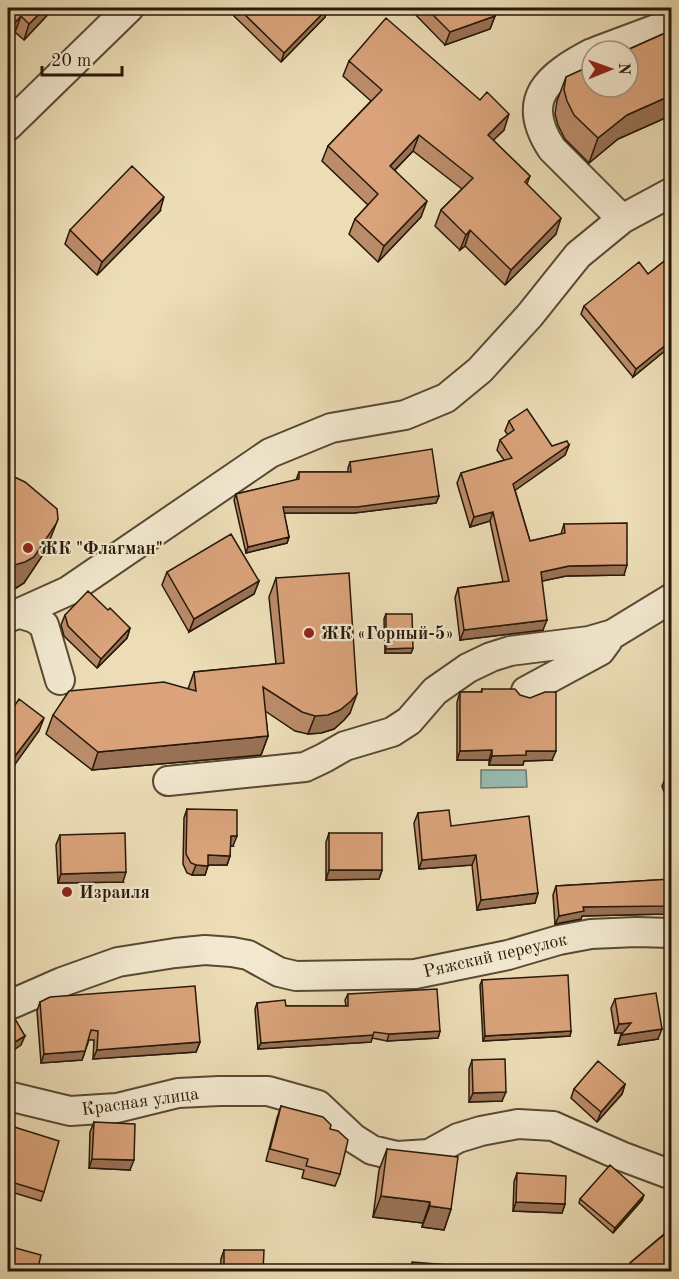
<svg xmlns="http://www.w3.org/2000/svg" width="679" height="1279" font-family="'Old Standard TT',serif">
<style>
.water{fill:#99bbb2;stroke:#6b7a6e;stroke-width:1.5}
.lines{fill:none;stroke-linecap:round;stroke-linejoin:round}
.minor-casing{stroke:#584934;stroke-width:32}
.minor{stroke:#f3e9d0;stroke-width:28}
.wall{fill:#bb8c6a;stroke:#261809;stroke-width:1.5}
.shaded-wall{fill:#997256;stroke:#261809;stroke-width:1.5}
.building{fill:#daa37b;stroke:#261809;stroke-width:1.5}
.poi-dot{fill:#8f2418;stroke:#f3e9d0;stroke-width:2}
.labels{text-anchor:middle;stroke-width:4.5;stroke-linejoin:round;paint-order:stroke}
.poi-label{font-size:18px;font-weight:bold;fill:#261809;stroke:#f3e9d0;text-anchor:start}
.street-label{font-size:18px;fill:#261809;stroke:#f3e9d0}
</style>
<rect width="100%" height="100%" fill="#ecddb6"/>
<filter id="stains"><feTurbulence type="fractalNoise" baseFrequency=".00333" numOctaves="4"/><feColorMatrix values="0 0 0 0 .2 0 0 0 0 .09 0 0 0 0 .02 0 0 0 .5 -.17"/></filter>
<radialGradient id="worn" r=".72"><stop offset=".6" stop-color="#630" stop-opacity="0"/><stop offset="1" stop-color="#630" stop-opacity=".3"/></radialGradient>
<path class="water" d="M481,770H526L527,787L481,788Z"/>
<g class="lines">
<defs>
<path id="minor" d="M597,51L672,23
M592,53C548,76 519,99 552,149L622,219
M8,126L129,8
M17,613L34,618L44,625L60,680
M8,618L68,591L270,453L331,428L405,415L446,398L480,370L530,315L578,255L622,219L672,192
M526,691L600,651L608,640
M168,781L305,767L324,758L345,746L392,732L409,721L435,691L468,668L491,657L510,651L589,641L613,634L672,598
M8,1005L14,1003L62,982L118,962L175,953L205,950L232,952L248,955L279,972L296,976L415,974L508,955L559,940L591,934L636,932L672,933
M8,1096L70,1111L117,1108L178,1093L219,1091H268L318,1105L353,1138L372,1150L397,1156L429,1154L458,1138L481,1131L518,1124L553,1126L621,1156L672,1175"/>
</defs>
<use href="#minor" class="minor-casing"/>
<use href="#minor" class="minor"/>
</g>
<path class="wall" d="M8,8H54L24,40L15,32Z
M237,8H328L325,17L281,62L234,16Z
M409,8H494L495,16L490,29L445,45Z
M672,30V115L618,139L589,163L565,139L558,125L555,114L557,101L566,77Z
M349,61L504,130L493,140L530,176L527,184L556,234L505,285L465,246L460,250L435,226L441,210L462,189L413,151L395,170L421,217L378,262L349,234L355,219L368,205L322,161L328,146L371,101L343,76Z
M160,211L97,275L65,244L70,230Z
M672,255V345L633,377L581,314L584,306L648,274Z
M509,421L552,446L569,445L565,455L515,490L530,541L561,534L564,524L624,575L566,576L542,581L543,630L460,640L455,598L458,588L503,582L490,521L470,527L457,483L461,473L504,460L497,450L500,440L508,435L505,431Z
M350,462L439,496L436,503L354,513H284L289,537L287,543L246,553L234,500L236,494L296,480L299,472H348V468Z
M8,474L46,550L24,583L16,588L8,590Z
M167,572L259,581L254,594L189,632L162,585Z
M276,578L350,713L344,720L334,729L321,733L308,734L295,731L265,711L268,736L261,755L92,770L46,734L53,715L188,689L194,672L276,664L269,597Z
M108,610L130,628L127,638L97,668L64,636L61,625L65,615Z
M386,614L413,648L411,653H385L384,619Z
M482,689L552,760L524,761L523,765H489V760H457V702L460,692H481Z
M672,775V814L662,786L666,777Z
M187,809L233,846H230V856L227,865H208L205,875H192L187,873L183,864L184,818Z
M418,813L451,826L538,893L535,903L477,910L472,865L419,869L414,823Z
M329,833L382,870L379,879L326,880V842Z
M60,835L123,882L58,883L56,845Z
M672,879V911H666L665,914L582,916L581,919L555,924L553,895L556,886Z
M482,980L571,1031L570,1036L483,1041L480,985Z
M348,994L440,1031L438,1038L387,1041L372,1038L371,1042L258,1049L255,1009L257,1003L286,1006H346L345,1000Z
M615,999L658,1039L618,1045L621,1035L623,1033H615L611,1008Z
M40,1002L200,1042L196,1052L93,1059L94,1040H89L82,1060L41,1063L37,1011Z
M472,1060L502,1101L469,1102V1069Z
M625,1084L622,1094L597,1122L571,1098L574,1089Z
M281,1106L330,1129L340,1174L335,1186L302,1178L304,1170L266,1161L277,1118Z
M94,1122L130,1170L89,1168L90,1132Z
M8,1125L44,1192L41,1201L8,1191Z
M387,1149L451,1209L444,1230L422,1227L423,1223L373,1217L379,1170Z
M517,1173L565,1204L562,1213L513,1211L514,1182Z
M580,1199L642,1200L613,1233L579,1203Z
M670,1214L672,1272H628L630,1263L664,1234Z
M224,1250L263,1272H220L221,1259Z"/>
<path class="shaded-wall" d="M45,8H54L24,40L29,24Z
M328,8L325,17L281,62L284,53Z
M21,16L15,32L8,39V30Z
M495,16L490,29L445,45L450,32Z
M672,95V115L618,139L589,163L598,138L627,115Z
M509,114L504,130L482,151L488,135Z
M419,135L413,151L384,181L390,166Z
M164,197L160,211L97,275L102,262Z
M427,201L421,217L378,262L384,246Z
M561,218L556,234L505,285L511,270Z
M470,230L465,246L460,250L466,235Z
M672,340V345L633,377L636,369Z
M569,445L565,455L510,494L513,484Z
M439,496L436,503L354,513H280L283,507Z
M493,512L490,521L470,527L474,517Z
M58,519L46,550L24,583L16,588L8,590V575L11,566Z
M289,537L287,543L246,553L248,547Z
M627,565L624,575L566,576L538,582L541,572L569,566Z
M259,581L254,594L189,632L194,619Z
M547,620L543,630L460,640L464,630Z
M130,628L127,638L97,668L101,659Z
M413,648L411,653H385L386,649Z
M357,694L350,713L344,720L334,729L321,733L308,734L315,716Z
M44,718L39,731L8,774V770L9,764Z
M268,736L261,755L92,770L98,752Z
M492,750L489,760H457L460,751Z
M526,751H556L552,760L524,761L523,765H489L492,756Z
M231,836H237L233,846L227,845Z
M208,855L230,856L227,865H205Z
M476,855L472,865L419,869L422,860Z
M196,865L208,866L205,875H192Z
M329,870H382L379,879L326,880Z
M126,872L123,882L58,883L61,874Z
M538,893L535,903L477,910L481,900Z
M672,903V911H666L665,914L582,916L581,919L555,924L559,916L583,907Z
M631,1023L628,1033H615L619,1024Z
M662,1029L658,1039L618,1045L621,1035Z
M440,1031L438,1038L387,1041L389,1034Z
M571,1031L570,1036L483,1041L485,1036Z
M373,1035L371,1042L258,1049L261,1043Z
M25,1036L21,1045L8,1054V1046Z
M200,1042L196,1052L93,1059L97,1050Z
M85,1051L82,1060L41,1063L44,1054Z
M625,1084L622,1094L597,1122L601,1112Z
M506,1092L502,1101L469,1102L473,1093Z
M92,1159L134,1160L130,1170L89,1168Z
M644,1195L642,1200L613,1233L615,1228Z
M381,1196L430,1202L423,1223L373,1217Z
M516,1202L565,1204L562,1213L513,1211Z
M430,1206L451,1209L444,1230L422,1227Z"/>
<path class="building" d="M8,8H45L29,24L21,16L8,30Z
M238,8H328L284,53Z
M426,8H494L495,16L450,32Z
M386,18L480,100L487,92L509,114L488,135L530,176L525,182L561,218L511,270L470,230L466,235L441,210L473,178L419,135L390,166L427,201L384,246L355,219L378,194L328,146L382,90L349,61Z
M672,30V95L627,115L598,138L574,115L567,101L564,90L566,77L592,65V87H628V51H625Z
M132,166L164,197L102,262L70,230Z
M672,255V340L636,369L584,306L639,262L648,274Z
M527,409L552,446L567,441L569,445L513,484L530,541L565,533L564,524L627,523V565L569,566L541,572L547,620L464,630L458,588L509,581L493,512L474,517L461,473L512,458L500,440L514,430L509,421Z
M432,449L439,496L357,507H283L289,537L248,547L236,494L299,479V472H351L350,462Z
M8,474L25,482L57,509L58,519L56,524L34,557L25,562L11,566L8,565Z
M231,534L259,581L194,619L167,572Z
M349,573L357,694L351,701L340,710L328,715L315,716L302,712L263,687L268,736L98,752L53,715L69,691L164,682L196,691L194,672L284,663L276,578Z
M88,591L108,610L110,608L130,628L101,659L68,626L65,615Z
M386,614H412L413,648L386,649Z
M482,689H515L520,695L530,698L545,692H556V751H526V755L492,756V750L460,751V692H482Z
M19,699L44,718L9,764L8,763V713L9,714Z
M672,775V794L666,777Z
M187,809L237,810V836H231L230,856L208,855V866L196,865L191,863L186,854Z
M449,810L451,826L529,816L538,893L481,900L476,855L422,860L418,813Z
M125,833L126,872L61,874L60,835Z
M329,833H382V870H329Z
M672,879V903H668V906L583,907L584,911L559,916L556,886Z
M568,975L571,1031L485,1036L482,980Z
M195,986L200,1042L97,1050L98,1031L91,1030L85,1051L44,1054L40,1002L50,997Z
M437,989L440,1031L389,1034L374,1032L373,1035L261,1043L257,1003L285,1000L286,1006H348V994Z
M656,993L662,1029L621,1035L631,1023L619,1024L615,999Z
M8,1011L11,1012L25,1036L8,1046Z
M505,1059L506,1092L473,1093L472,1060Z
M598,1061L625,1084L601,1112L574,1089Z
M281,1106L323,1117L331,1125L330,1129L338,1131L348,1140L340,1174L306,1166L308,1159L270,1149Z
M94,1122L135,1124L134,1160L92,1159Z
M8,1125L59,1141L44,1192L8,1181Z
M387,1149L458,1157L451,1209L430,1206V1202L381,1196Z
M610,1165L644,1195L615,1228L580,1199Z
M517,1173L566,1176L565,1204L516,1202Z
M670,1214L672,1215V1272H637L630,1263L666,1233Z
M8,1246L41,1255L37,1272H8Z
M224,1250H264L263,1272H224Z
M412,1262L460,1266V1272H412Z"/>
<g class="poi-dot">
<circle cx="28" cy="548" r="6"/>
<circle cx="309" cy="633" r="6"/>
<circle cx="67" cy="892" r="6"/>
</g>
<g class="labels">
<g class="poi-label">
<text x="40" y="554">ЖК "Флагман"</text>
<text x="321" y="639">ЖК «Горный-5»</text>
<text x="79" y="898">Израиля</text>
</g>
<g class="street-label">
<text transform="translate(495 955) rotate(-13)" y="6">Ряжский переулок</text>
<text transform="translate(140 1101) rotate(-8)" y="6">Красная улица</text>
</g>
</g>
<rect width="679" height="1279" fill="none" stroke="#ecddb6" stroke-width="30"/>
<rect x="9" y="9" width="661" height="1261" fill="none" stroke="#261809" stroke-width="3"/>
<rect x="15" y="15" width="649" height="1249" fill="none" stroke="#261809" stroke-width="1.5"/>
<g transform="translate(610 69) rotate(89)"><circle r="28" fill="#f3e9d0" stroke="#a19580" stroke-width="1.5"/>
<path d="M0-4.5L10 22L0 15L-10 22Z" fill="#8f2418"/>
<text y="-9" font-size="16" font-weight="bold" text-anchor="middle" fill="#261809">N</text>
</g>
<path d="M42 66v9h80v-9" fill="none" stroke="#261809" stroke-width="3"/>
<text x="51" y="66" font-size="18" fill="#261809" stroke="#f3e9d0" stroke-width="4.5" paint-order="stroke">20 m</text>
<rect width="100%" height="100%" filter="url(#stains)"/>
<rect width="100%" height="100%" fill="url(#worn)"/>
</svg>
